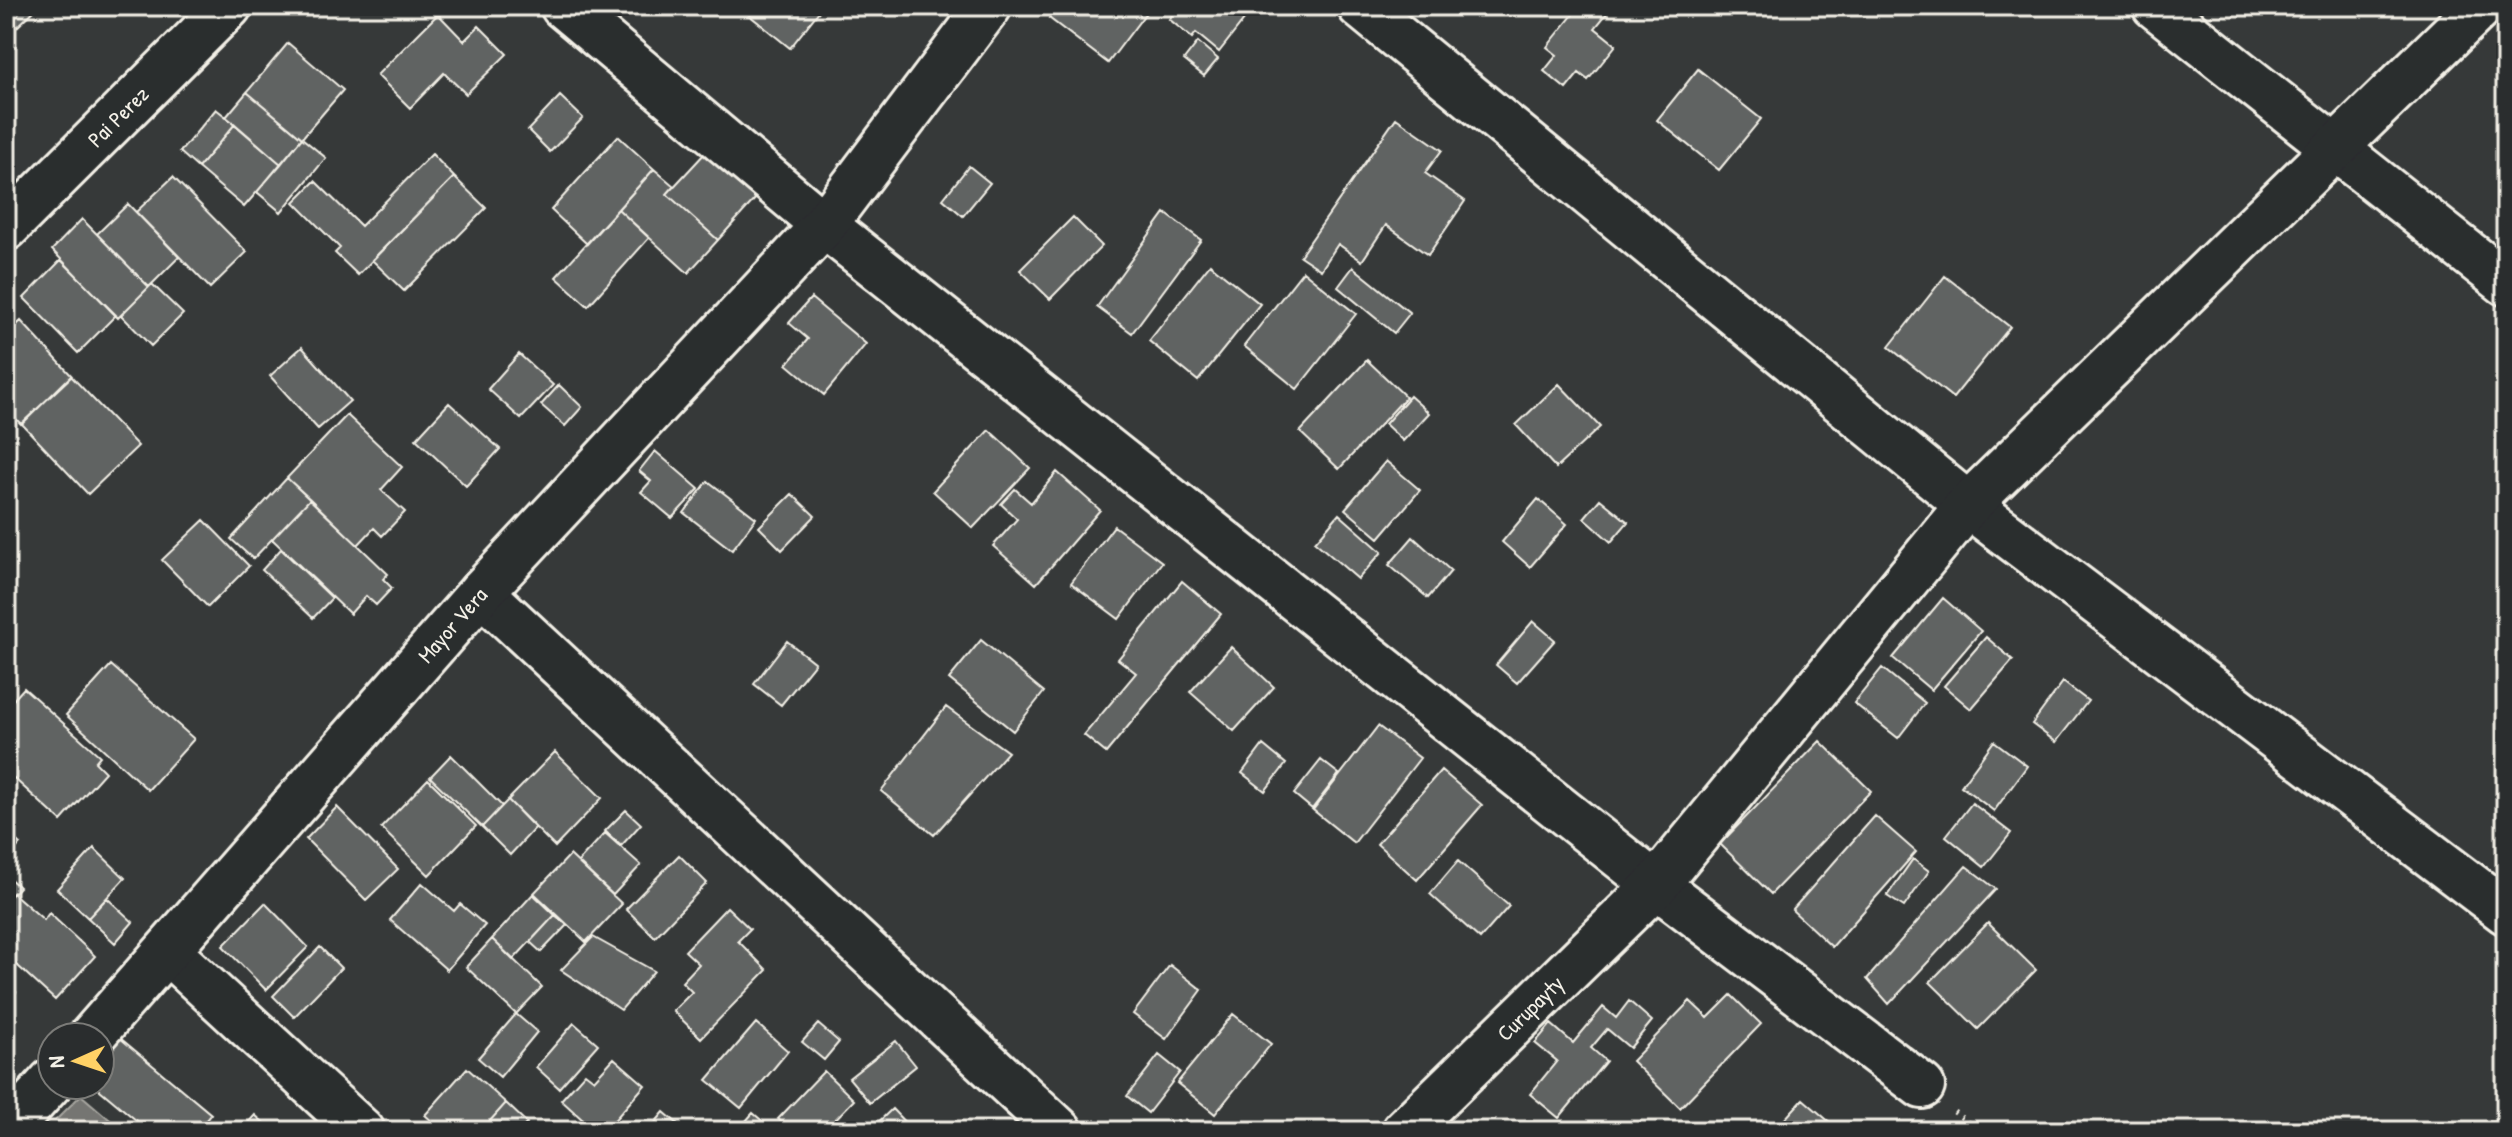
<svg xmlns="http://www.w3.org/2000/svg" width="2512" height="1137" font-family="'Patrick Hand',sans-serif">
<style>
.water{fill:#757572;stroke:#a8a7a1;stroke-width:2}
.building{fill:#616362;stroke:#f4f1e8;stroke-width:2}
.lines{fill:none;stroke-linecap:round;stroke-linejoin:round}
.minor-casing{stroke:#f4f1e8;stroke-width:50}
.path{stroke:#f4f1e8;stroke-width:5;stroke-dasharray:2 6;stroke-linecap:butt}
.minor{stroke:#2a2d2e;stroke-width:44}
.labels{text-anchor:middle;stroke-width:8;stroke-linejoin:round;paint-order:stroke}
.street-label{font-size:22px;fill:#f4f1e8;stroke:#2a2d2e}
</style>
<rect width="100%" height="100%" fill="#363939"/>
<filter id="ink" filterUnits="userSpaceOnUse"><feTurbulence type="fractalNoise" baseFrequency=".0125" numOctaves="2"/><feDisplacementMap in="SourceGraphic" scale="16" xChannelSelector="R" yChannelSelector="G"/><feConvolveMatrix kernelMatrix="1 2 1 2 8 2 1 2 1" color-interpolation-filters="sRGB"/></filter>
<g filter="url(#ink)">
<path class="water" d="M81,1095L123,1131H70L56,1120Z"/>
<path class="building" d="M6,6H39L16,28L6,18Z
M756,6H823L790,48L749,15Z
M1058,6H1151L1108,63L1049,18Z
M1179,6H1212L1216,9L1218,6H1255L1219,52L1196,33L1192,38L1169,19Z
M1577,6H1613L1595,28L1616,45L1588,80L1579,73L1566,89L1544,71L1557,55L1547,47L1579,7Z
M438,14L464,41L479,26L507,54L466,94L444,73L410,108L377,75Z
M1198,42L1218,59L1204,76L1184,60Z
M288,43L343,90L302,138L247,92Z
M1698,69L1761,119L1719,170L1657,120Z
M247,92L302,138L281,164L226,117Z
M560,96L583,118L550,152L528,130Z
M216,109L235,124L198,168L180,152Z
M1396,118L1442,150L1425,173L1465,201L1428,255L1386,225L1362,261L1338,244L1321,270L1300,256Z
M235,124L281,164L244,207L198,168Z
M618,136L654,169L587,244L551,210Z
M302,138L326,158L281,212L257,192Z
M706,152L756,198L718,240L667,194Z
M432,154L454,177L358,275L335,253L340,248L294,202L315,181L361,226Z
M969,166L990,183L963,216L943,199Z
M654,169L674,186L667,194L718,240L688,273L618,209Z
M173,177L247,252L210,288L136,212Z
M454,177L486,208L404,291L372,260Z
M128,204L179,257L149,287L97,234Z
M618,209L649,238L588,306L556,277Z
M1165,213L1201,240L1132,333L1097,307Z
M1073,217L1102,246L1050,299L1020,270Z
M82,219L149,287L118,318L52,250Z
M61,260L116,315L78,353L24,298Z
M1210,264L1260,304L1198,381L1149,341Z
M1353,267L1410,313L1394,333L1338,287Z
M1303,271L1356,314L1297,389L1244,346Z
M1945,276L2010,327L1953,398L1889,347Z
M152,284L183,314L151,346L121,315Z
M811,298L866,344L824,395L787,364L808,339L789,323Z
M21,321L72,376L21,424L6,409V335Z
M302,347L350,401L318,429L270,376Z
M519,354L553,385L521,419L488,389Z
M1367,360L1406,397L1339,469L1300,432Z
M71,376L138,446L88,494L22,424Z
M1559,384L1600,427L1556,468L1516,425Z
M559,385L582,407L565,426L541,405Z
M1410,396L1429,413L1403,441L1385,424Z
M449,403L500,449L466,486L416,439Z
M347,415L402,467L381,490L405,512L382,536L374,528L358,545L287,478Z
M989,430L1030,468L973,528L933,491Z
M655,451L699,489L672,518L641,492L651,481L639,471Z
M1386,461L1420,490L1379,538L1345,509Z
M1057,472L1100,510L1036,584L993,546L1017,519L1001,504L1015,489L1031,503Z
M287,478L310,499L253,559L231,539Z
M708,481L756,518L732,550L684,513Z
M792,494L815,516L782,550L759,527Z
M310,499L388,574L383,579L392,588L376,605L366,596L350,614L272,539Z
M1538,499L1567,524L1530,567L1502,542Z
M1600,499L1628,522L1611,542L1584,518Z
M1339,514L1382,552L1358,579L1315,542Z
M204,520L249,566L208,607L162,560Z
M1114,526L1162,562L1119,619L1071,583Z
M1413,537L1451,571L1428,598L1389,565Z
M281,549L332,598L313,618L262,570Z
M1182,581L1221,614L1106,753L1084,735L1136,673L1118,659Z
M1943,598L1981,631L1931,690L1893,658Z
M1533,621L1555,640L1517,683L1496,665Z
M1986,637L2013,660L1971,709L1944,686Z
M981,640L1044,692L1013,731L949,679Z
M787,641L815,663L781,705L754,684Z
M1231,647L1274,687L1234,731L1190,692Z
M111,665L194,739L148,790L66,715Z
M1882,668L1925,703L1898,738L1854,703Z
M2063,682L2088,701L2056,742L2032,724Z
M24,688L100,756L95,762L105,772L61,821L6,771V708Z
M946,707L1008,752L934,835L881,791Z
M1378,726L1420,758L1354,843L1313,810Z
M1820,741L1871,791L1771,894L1720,844Z
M1994,741L2027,766L1994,811L1961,786Z
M1263,745L1286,764L1265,791L1242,773Z
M555,752L602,798L555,847L508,800Z
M451,755L502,806L482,827L430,777Z
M1321,760L1339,774L1312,809L1294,794Z
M1441,770L1482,805L1417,880L1377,844Z
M428,779L476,826L429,875L381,828Z
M508,800L535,828L510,855L482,827Z
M1972,803L2011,833L1984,867L1946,836Z
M337,807L398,869L366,900L306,839Z
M626,810L641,824L621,846L605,831Z
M1875,816L1916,852L1832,947L1792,910Z
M6,831L20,844L6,861Z
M605,833L641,865L613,895L578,862Z
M94,848L125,878L88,918L57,889Z
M570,855L622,904L586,942L534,893Z
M679,855L707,883L655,937L626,909Z
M1913,859L1929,871L1904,907L1887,896Z
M1458,861L1509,906L1480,939L1430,894Z
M1966,866L1996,889L1889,1004L1867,979Z
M6,875L19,887L6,901Z
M422,883L454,911L460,904L485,925L447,970L390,920Z
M13,893L44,920L49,913L95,956L55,1000L6,955V901Z
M533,894L555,915L513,960L492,939Z
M107,898L133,922L115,943L88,918Z
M265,903L308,947L266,990L223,946Z
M727,907L750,929L738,941L767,970L701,1038L673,1011L692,992L682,982L699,964L685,951Z
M555,915L567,925L541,952L530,942Z
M1988,923L2036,970L1978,1029L1930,982Z
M593,937L654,971L621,1010L561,970Z
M492,939L542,987L516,1014L466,967Z
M320,947L341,968L294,1017L273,996Z
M1170,965L1202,990L1166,1039L1133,1014Z
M6,970L15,978L9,985L16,992L6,1003Z
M1731,995L1761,1024L1680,1108L1632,1061L1690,1001L1708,1018Z
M1629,1001L1652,1021L1630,1048L1607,1029L1591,1048L1606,1061L1559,1118L1530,1094L1557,1061L1535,1043L1551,1024L1573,1043L1603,1007L1616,1018Z
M516,1014L537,1032L500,1077L478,1058Z
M1233,1014L1271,1044L1215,1114L1177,1083Z
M574,1023L598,1044L559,1088L536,1067Z
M756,1023L788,1051L741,1108L707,1080Z
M818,1024L839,1042L824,1060L802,1042Z
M120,1038L211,1114L197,1131H149L94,1085H100V1063Z
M896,1041L916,1066L870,1103L849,1078Z
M1159,1055L1180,1072L1148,1113L1127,1096Z
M614,1058L645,1085L605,1131H595L561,1100L585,1073L594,1080Z
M467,1068L506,1103L481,1131H443L425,1115Z
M824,1071L854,1100L824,1131H791L778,1119Z
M1803,1099L1840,1131H1774Z
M506,1103L527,1123L520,1131H481Z
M892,1109L913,1131H869Z
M664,1112L686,1131H648Z
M753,1113L774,1131H737Z
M255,1115L273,1131H241Z"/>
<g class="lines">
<defs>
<g id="minor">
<path d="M563,6L824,225L1656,885L1922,1086"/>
<path d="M1360,6L1968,505L2506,912"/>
<path d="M2155,6L2506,283"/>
<path id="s1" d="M6,228L229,6"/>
<path d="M481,592L1060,1131"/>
<path d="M168,952L362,1131"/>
<path id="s2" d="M91,1037L481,592L824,225L989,6"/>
<path d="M7,1131L52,1081"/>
<path id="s3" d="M1404,1131L1656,885L1968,505L2481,6"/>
</g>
</defs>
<use href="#minor" class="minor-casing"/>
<path class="path" d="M1954,1112L1979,1131"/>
<use href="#minor" class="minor"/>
</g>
</g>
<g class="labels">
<g class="street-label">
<text dy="8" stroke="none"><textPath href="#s1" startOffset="158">Pai Perez</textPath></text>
<text dy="8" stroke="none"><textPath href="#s2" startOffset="548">Mayor Vera</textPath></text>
<text dy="8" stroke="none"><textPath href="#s3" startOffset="176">Curupayty</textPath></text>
</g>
</g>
<rect width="2512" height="1137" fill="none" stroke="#2a2d2e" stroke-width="32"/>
<rect x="16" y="16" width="2480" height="1105" fill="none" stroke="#f4f1e8" stroke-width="3" filter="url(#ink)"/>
<g transform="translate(76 1061) rotate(267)"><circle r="38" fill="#2a2d2e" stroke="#7b7b78" stroke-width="2"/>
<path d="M0-6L14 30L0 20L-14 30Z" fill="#ffd166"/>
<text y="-12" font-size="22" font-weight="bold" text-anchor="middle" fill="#f4f1e8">N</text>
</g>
</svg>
